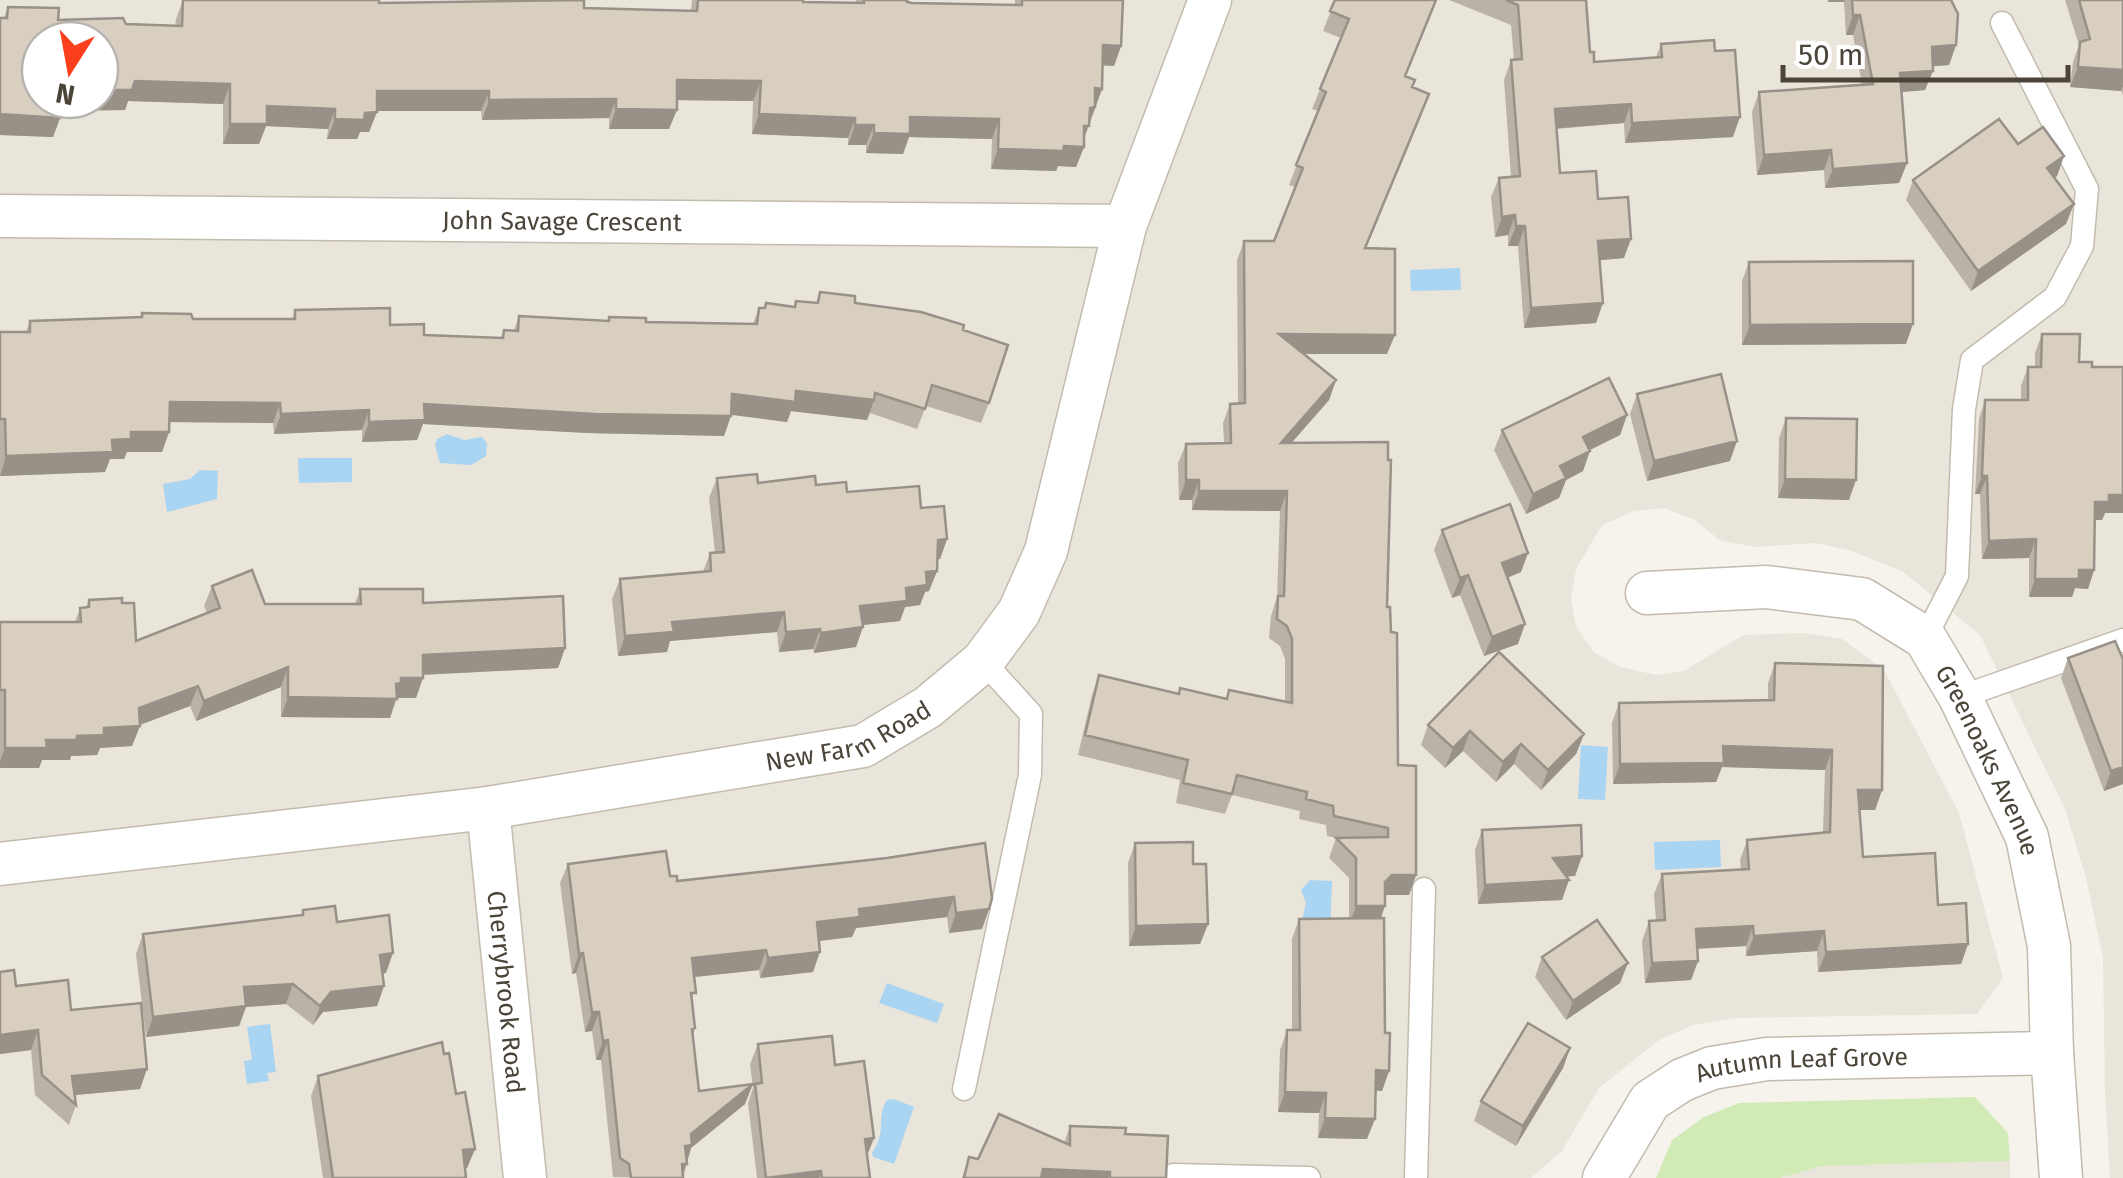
<svg xmlns="http://www.w3.org/2000/svg" width="2123" height="1178" font-family="'Fira Sans',sans-serif">
<style>
.residential{fill:#eae5da;fill-rule:evenodd}
.green{fill:#d2eab5}
.water{fill:#a9d4f2}
.lines{fill:none;stroke-linecap:round;stroke-linejoin:round}
.service-casing{stroke:#c2bbae;stroke-width:25}
.minor-casing{stroke:#c2bbae;stroke-width:45}
.service{stroke:#fff;stroke-width:22}
.minor{stroke:#fff;stroke-width:42}
.wall{fill:#bab2a6}
.shaded-wall{fill:#979187}
.building{fill:#d8cfc1;stroke:#979187;stroke-width:2.5}
.labels{text-anchor:middle;stroke-width:8;stroke-linejoin:round;paint-order:stroke}
.street-label{font-size:25px;fill:#4b4439;stroke:#fff}
</style>
<rect width="100%" height="100%" fill="#f6f3ec"/>
<path class="residential" d="M0,0H2123V1178H2110L2105,1091L2103,958L2086,878L2065,809L1980,635L1902,571L1849,550L1814,543L1756,547L1721,541L1693,519L1664,508L1634,511L1602,525L1576,569L1571,600L1576,626L1594,652L1620,667L1656,675L1684,671L1743,635L1804,633L1842,639L1884,670L1959,813L2003,978L1977,1014L1736,1018L1693,1025L1659,1040L1599,1088L1562,1151L1531,1178H0ZM40,40H100V100H40Z
M2010,1161V1178H1780L1822,1166Z"/>
<path class="green" d="M1975,1097L2008,1133L2010,1161L1822,1166L1780,1178H1656L1672,1140L1704,1117L1739,1103Z"/>
<path class="water" d="M1460,268L1461,290L1411,291L1410,270Z
M447,434L464,440L482,437L487,443L486,456L471,465L440,463L435,445L437,439Z
M298,458H352V482L299,483Z
M200,470L218,471L217,499L167,512L163,484L190,479Z
M1581,745L1608,747L1605,800L1578,799Z
M1720,840L1721,867L1655,870L1654,842Z
M1310,880L1332,881L1330,933L1301,924L1306,903L1301,890Z
M887,983L944,1004L937,1023L879,1003Z
M270,1024L276,1072L267,1073L269,1081L247,1084L244,1061L252,1060L247,1027Z
M894,1099L914,1107L894,1164L873,1157L872,1153C888,1129 875,1120 887,1100Z"/>
<g class="lines">
<defs>
<path id="service" d="M1925,638L1957,576L1964,409L1972,360L2055,297L2082,246L2087,189L2002,23
M1960,697L2123,640
M964,1089L1030,775L1031,714L983,661
M1173,1175L1309,1178
M1416,1178L1424,889"/>
<g id="minor">
<path id="s1" d="M0,216L1125,226"/>
<path id="s2" d="M1647,593L1766,587L1862,599L1925,638L1960,697L2027,837L2049,946L2052,1053L2061,1178"/>
<path id="s3" d="M488,808L525,1178"/>
<path id="s4" d="M0,864L488,808L863,746L928,707L983,661L1019,612L1046,551L1125,226L1210,0"/>
<path id="s5" d="M1604,1178L1650,1101L1682,1080L1712,1068L1767,1059L2052,1053"/>
</g>
</defs>
<use href="#service" class="service-casing"/>
<use href="#minor" class="minor-casing"/>
<use href="#service" class="service"/>
<use href="#minor" class="minor"/>
</g>
<path class="wall" d="M183,0L379,3L584,0V8L691,11L692,0H803V2L856,3V0H907V2L912,3L1015,5V0H1123L1121,46L1114,66L1103,65L1102,89L1084,139V147L1076,167L1058,166L1056,171L991,169L992,139L909,137L903,154L866,153V145H848V138L752,134L753,101L677,100L669,129H609V118L482,120L481,111H377L369,132H360L357,139H327L328,129L266,126L259,144H223V104L128,101L125,110L60,111V118L53,137L0,135V18H4L8,7L58,20L175,26L176,19Z
M1335,0L1406,77L1412,87L1422,114L1366,248L1387,354H1304L1336,380L1329,400L1291,443L1387,607L1398,765L1416,875L1409,895H1385L1381,918L1385,1033L1389,1071L1382,1091L1376,1090L1367,1139L1318,1138L1319,1113L1278,1112L1280,1050L1287,1030H1292V939L1299,919L1349,918V878L1329,858L1336,838H1338L1327,836L1326,825L1299,819L1300,811L1232,795L1225,814L1176,803L1180,780L1078,755L1092,695L1099,675L1178,694L1180,688L1226,698L1229,690L1285,702V659L1280,646L1269,638L1271,616L1277,597L1280,511L1192,510V500H1179L1178,463L1186,444L1224,443L1223,423L1230,404L1238,403L1237,260L1244,241H1274L1295,187L1289,185L1318,111L1312,109L1341,38L1323,31Z
M1449,0H1586L1590,52L1594,62L1656,57L1661,44L1715,51L1733,137L1625,143L1624,123L1556,129L1560,173L1598,199L1624,258L1600,260L1596,323L1524,328L1518,246H1508V235L1495,237L1491,197L1499,178L1511,177L1504,80L1511,60H1514L1511,25Z
M1828,0H1951L1956,45L1949,65L1933,66L1925,90L1901,92L1907,163L1899,183L1825,188L1824,170L1757,175L1752,112L1759,92L1862,85L1853,35H1846L1844,2H1828Z
M2065,0H2123V95L2121,91L2070,87L2073,62L2079,45Z
M2018,144L2064,156L2057,176L2054,178L2074,204L2066,224L1971,291L1906,200L1913,180Z
M1749,262L1906,344L1742,345V281Z
M820,292L855,303L963,330L989,403L981,423L926,406L917,429L870,413L867,420L791,411L787,422L731,414L724,436L588,433L423,424L417,440L362,442V430L274,434L273,423L169,422V432L162,452H127L124,459H110L105,472L0,476V332H26L30,321L141,317L142,313L193,319H292L295,310L390,325L424,335L501,338L504,330H514L519,316L608,321L609,317L646,322L753,324L759,308H764L766,303L794,307L796,301L816,303Z
M2042,334L2079,362L2105,513L2102,520H2095L2094,570L2088,589L2075,588L2072,597H2029V558L1982,559L1980,494H1975L1979,419L1985,400H2021V386L2028,367H2035V353Z
M1637,394L1730,461L1647,481L1630,414Z
M1627,415L1620,435L1589,450L1583,471L1566,480L1559,498L1526,514L1494,450L1502,430Z
M1786,418L1849,500L1778,498L1779,438Z
M717,478L758,483L816,485L921,508L947,539L940,559H937V571L929,591L925,592L920,605L905,607L900,621L863,625L856,647L814,653L813,649L779,652L777,632L670,641L667,652L618,656L612,599L620,579L703,572L710,553L715,552L709,498Z
M1442,530L1521,572L1507,578L1518,644L1484,656L1460,595L1452,598L1434,550Z
M212,586L265,604H355L360,589L423,603L565,648L558,668L423,675L416,698H397L390,718L281,717V687L196,721L190,706L140,725L132,746L100,748L97,755L71,756L70,760H42L39,768H0V622H75L80,608L86,607L89,600L122,603L136,641L207,613L204,606Z
M2068,658L2123,659V784L2104,791L2061,678Z
M1775,663L1882,790L1875,810H1859L1863,857L1938,905L1968,944L1961,964L1818,972L1817,951L1746,956V946L1697,949L1698,961L1691,980L1645,983L1642,941L1649,921H1656L1654,894L1662,874L1741,869L1740,860L1747,840L1823,832L1825,770L1722,767L1716,782L1613,784L1612,723L1619,703L1768,700V683Z
M1428,725L1584,734L1576,754L1541,790L1514,764L1496,782L1463,751L1445,768L1421,745Z
M1482,830L1582,856L1575,876H1566L1562,900L1478,904L1475,850Z
M1135,843L1193,864L1208,924L1200,944L1129,946L1128,863Z
M887,858L989,909L982,929L949,933L947,917L856,928L852,937L819,941L813,972L760,978L759,970L694,977L692,1004L695,1028L693,1036L699,1091L745,1104L691,1148L683,1178L613,1177L601,1060H596L592,1031L585,1032L576,973L572,974L560,883L568,864L670,876L677,881Z
M303,910L337,922L386,973L382,974L384,986L377,1006L323,1012L313,1025L286,1004L246,1007L239,1026L146,1037L136,954L143,934L301,915Z
M1542,957L1620,983L1566,1020L1535,977Z
M0,972L16,986L71,1010L140,1089L75,1095L76,1105L69,1125L35,1095L31,1050L0,1054Z
M758,1044L835,1065L874,1138L867,1156L870,1178H757L748,1103L753,1088L750,1064Z
M1570,1048L1563,1068L1516,1146L1474,1121L1481,1101Z
M444,1054L475,1149L467,1168L465,1169L466,1178H323L311,1096L318,1076Z
M1070,1126L1125,1134L1166,1178H962L969,1157L978,1159L1064,1143Z"/>
<path class="shaded-wall" d="M1829,0H1845L1844,2H1828Z
M1853,15H1860L1853,35H1846Z
M1103,45L1121,46L1114,66L1096,65Z
M1956,45L1949,65L1925,67L1932,47Z
M2078,67L2123,70V86L2121,91L2070,87Z
M1933,71L1925,90L1892,93L1900,73Z
M677,80L761,81L753,101L669,100Z
M135,81L230,84L223,104L128,101L125,110L54,111L58,100H100V90Z
M1095,88L1102,89L1081,146H1077Z
M377,91H489L481,111H370Z
M616,99L609,118L482,120L489,100Z
M1631,104L1624,123L1548,129L1555,109Z
M267,106L335,109L328,129L266,126L259,144H223L230,124Z
M616,109L677,110L669,129H609Z
M377,112L369,132H360L357,139H327L335,119L365,113Z
M0,114L60,118L53,137L0,135Z
M759,114L855,118L848,138L752,134Z
M910,117L999,119L992,139L909,137L903,154L866,153L874,133Z
M1740,117L1733,137L1625,143L1632,123Z
M855,125H874L866,145H848Z
M1064,146L1084,147L1076,167L1058,166L1056,171L991,169L998,149Z
M1831,150L1824,170L1757,175L1764,155Z
M2064,156L2057,176L2040,188L2047,168Z
M1907,163L1899,183L1825,188L1833,169Z
M2074,204L2066,224L1971,291L1978,271Z
M1515,215L1508,235L1495,237L1502,217Z
M1516,226H1525L1518,246H1508Z
M1631,239L1624,258L1591,261L1598,241Z
M1603,303L1596,323L1524,328L1531,308Z
M1913,324L1906,344L1742,345L1750,325Z
M1279,334L1395,335L1387,354H1272Z
M1336,380L1329,400L1274,463L1281,443Z
M796,391L874,400L867,420L791,411L787,422L724,414L732,394Z
M170,402L280,403L273,423L162,422Z
M424,404L731,416L724,436L588,433L423,424L417,440L362,442L369,422Z
M369,410L362,430L274,434L281,414Z
M1627,415L1620,435L1576,457L1583,437Z
M131,432H169L162,452H127L124,459H110L105,472L0,476L6,456L112,440Z
M1737,441L1730,461L1647,481L1654,461Z
M1590,451L1583,471L1566,480L1559,498L1526,514L1533,494L1560,466Z
M1982,476H1987L1980,494H1975Z
M1785,479L1856,480L1849,500L1778,498Z
M1186,480H1199L1192,500H1179Z
M1199,491H1287L1280,511L1192,510Z
M2109,495H2123V513H2105L2102,520H2089L2095,502Z
M947,539L940,559L931,560L938,540Z
M2036,539L2029,558L1982,559L1989,541Z
M1528,553L1521,572L1494,583L1502,563Z
M2079,570H2094L2088,589L2075,588L2072,597H2029L2035,579Z
M937,571L929,591L925,592L920,605L905,607L900,621L853,626L860,606L906,588L926,572Z
M1468,575L1460,595L1452,598L1460,578Z
M784,612L777,632L670,641L667,652L618,656L625,636L672,622Z
M1525,624L1518,644L1484,656L1492,637Z
M863,627L856,647L814,653L821,633Z
M820,629L813,649L779,652L786,632Z
M565,648L558,668L416,675L423,655Z
M288,667L281,687L196,721L204,701Z
M401,678H423L416,698H396L390,718L281,717L288,697L396,684Z
M198,686L190,706L134,727L140,726L132,746L100,748L97,755L71,756L70,760H42L39,768H0V761L5,748L77,736L139,708Z
M1470,731L1463,751L1445,768L1453,748Z
M1584,734L1576,754L1541,790L1548,770Z
M1521,744L1514,764L1496,782L1503,762Z
M1723,746L1832,750L1825,770L1722,767L1716,782L1613,784L1620,764Z
M2123,767V784L2104,791L2111,771Z
M1858,790H1882L1875,810H1851Z
M1582,856L1575,876L1546,878L1553,858Z
M1392,875H1416L1409,895H1385V882Z
M1569,880L1562,900L1478,904L1485,885Z
M954,897L947,917L856,928L852,937L810,942L817,922L859,909Z
M1356,906H1385L1378,926H1349Z
M989,909L982,929L949,933L956,913Z
M1208,924L1200,944L1129,946L1136,926Z
M1753,926L1746,946L1689,949L1696,929Z
M1824,931L1817,951L1746,956L1754,936Z
M1968,944L1961,964L1818,972L1826,952Z
M766,950L759,970L685,978L692,958Z
M820,952L813,972L760,978L768,958Z
M393,953L386,973L373,975L380,955Z
M583,953L576,973L572,974L579,954Z
M1698,961L1691,980L1645,983L1652,963Z
M1628,963L1620,983L1566,1020L1573,1001Z
M293,984L286,1004L246,1007L239,1026L146,1037L153,1017L244,987Z
M384,986L377,1006L323,1012L313,1025L320,1006L331,992Z
M592,1012H599L592,1031L585,1032Z
M38,1030L31,1050L0,1054V1035Z
M608,1040L601,1060H596L603,1041Z
M1570,1048L1563,1068L1516,1146L1523,1126Z
M147,1069L140,1089L65,1096L72,1076Z
M1376,1070L1389,1071L1382,1091L1369,1090Z
M753,1084L745,1104L691,1148L682,1178L678,1166L691,1134Z
M1285,1092L1326,1093L1319,1113L1278,1112Z
M1325,1118L1375,1119L1367,1139L1318,1138Z
M874,1138L866,1158L865,1139Z
M475,1149L467,1168L455,1169L463,1150Z
M1043,1169L1110,1172L1108,1178H1040Z
M821,1171L819,1178H766Z"/>
<path class="building" d="M183,0H379V3L584,0V8L697,11L698,0H803V2L864,3V0H907V2L912,3L1022,5V0H1123L1121,46L1103,45L1102,89L1095,88V107L1090,108L1089,126H1084V147L1064,146L1063,151L998,149L999,119L910,117V134L874,133V125H855V118L759,114L761,81L677,80V110L616,109V99L489,100V91H377V112L365,113L364,120L335,119V109L267,106V124H230V84L135,81L132,90H100V40H40V100H61L60,118L0,114V18H7L8,7L59,8L58,20L123,18L126,24L182,26Z
M1335,0H1436L1405,76L1415,80L1412,87L1429,94L1365,248L1395,249V335L1279,334L1336,380L1281,443L1388,442V460H1391L1387,607H1390L1391,632L1397,633L1398,765L1416,766V875H1392L1385,882V906H1356V858L1336,838L1388,837V828L1334,816L1333,806L1306,799L1307,792L1237,775L1232,794L1183,783L1188,760L1085,735L1099,675L1179,694L1180,688L1227,699L1229,690L1292,703V639L1287,626L1277,619L1278,596H1284L1287,491H1199V480H1186V444L1231,443L1230,404L1245,403L1244,241H1274L1303,168L1296,165L1326,92L1320,89L1349,19L1330,11Z
M1506,0H1586L1590,52H1594V62L1662,57L1661,44L1714,40L1715,51L1735,50L1740,117L1632,123L1631,104L1555,109L1560,173L1596,171L1598,199L1628,197L1631,239L1598,241L1603,303L1531,308L1525,226H1516L1515,215L1502,217L1499,178L1520,176L1511,60L1522,59L1518,5Z
M1852,0H1951L1958,14L1956,45L1932,47L1933,71L1900,73L1907,163L1833,169L1831,150L1764,155L1759,92L1873,84L1860,15H1853Z
M2079,0H2123V70L2078,67L2080,42L2090,39Z
M1999,119L2018,144L2043,127L2064,156L2047,168L2074,204L1978,271L1913,180Z
M1913,261V324L1750,325L1749,262Z
M820,292L855,296V303L921,312L964,325L963,330L1008,345L989,403L932,385L925,409L875,393L874,400L796,391L795,402L732,394L731,416L595,414L424,404L425,420L369,422V410L281,414L280,403L170,402L169,432H131V439L112,440L113,452L6,456L5,419H0V332H30V321L142,317V313L191,314L193,319H295V310L390,308V325L424,324V335L503,338L504,330L518,331L519,316L609,321V317L646,318V322L757,324L759,308H765L766,303L795,307L796,301L818,303Z
M2042,334H2080L2079,362H2092V367H2123V495H2109V502H2095L2094,570H2079V579H2035L2036,539L1989,541L1987,476H1982L1985,400H2028V367H2041Z
M1721,374L1737,441L1654,461L1637,394Z
M1609,378L1627,415L1583,437L1590,451L1560,466L1566,478L1533,494L1502,430Z
M1786,418L1857,419L1856,480L1785,479Z
M757,474L758,483L815,476L816,485L846,482L847,492L919,486L921,508L944,506L947,539L938,540L937,571L926,572L927,585L906,588L907,601L860,606L863,627L821,633L820,629L786,632L784,612L672,622L674,632L625,636L620,579L711,571L710,553L724,552L717,478Z
M1510,504L1528,553L1502,563L1525,624L1492,637L1468,575L1460,578L1442,530Z
M252,570L265,604H361L360,589H423V603L563,596L565,648L423,655V678H401V683L396,684L397,699L288,697V667L204,701L198,686L139,708L140,726L104,728V735L77,736V740H46L47,748H5V690H0V622H81L80,608L89,607V600L122,598V603H134L136,641L220,608L212,586Z
M2115,641L2123,659V767L2111,771L2068,658Z
M1499,652L1584,734L1548,770L1521,744L1503,762L1470,731L1453,748L1428,725Z
M1775,663L1883,666L1882,790H1858L1863,857L1935,853L1938,905L1966,903L1968,944L1826,952L1824,931L1754,936L1753,926L1696,929L1698,961L1652,963L1649,921L1665,920L1662,874L1749,869L1747,840L1830,832L1832,750L1723,746L1724,763L1620,764L1619,703L1774,700Z
M1581,825L1582,856L1553,858L1569,880L1485,885L1482,830Z
M1193,842V864H1206L1208,924L1136,926L1135,843Z
M985,843L992,898L989,909L956,913L954,897L859,909L860,917L817,922L820,952L768,958L766,950L692,958L696,993H691L695,1028L692,1029L699,1091L753,1084L691,1134L692,1145L685,1146L687,1164H682L683,1178H631L629,1164L620,1158L608,1040L603,1041L599,1012H592L583,953L579,954L568,864L666,851L670,876H677V881L887,858Z
M335,906L337,922L389,915L393,953L380,955L384,986L331,992L320,1006L293,984L244,987L246,1006L153,1017L143,934L303,915V910Z
M1384,918L1385,1033H1390L1389,1071L1376,1070L1375,1119L1325,1118L1326,1093L1285,1092L1287,1030H1300L1299,919Z
M1597,920L1628,963L1573,1001L1542,957Z
M14,970L16,986L68,980L71,1010L141,1003L147,1069L72,1076L76,1105L42,1075L38,1030L0,1035V972Z
M1528,1023L1570,1048L1523,1126L1481,1101Z
M832,1036L835,1065L864,1061L874,1138L865,1139L870,1178H822L821,1171L766,1178L755,1084L762,1083L758,1044Z
M442,1042L444,1054L449,1053L456,1094L465,1092L475,1149L463,1150L466,1178H333L318,1076Z
M999,1114L1070,1145V1126L1126,1128L1125,1134L1168,1136L1166,1178H1110V1172L1043,1169L1041,1178H964L969,1157L978,1159Z"/>
<g class="labels">
<g class="street-label">
<text dy="9" stroke="none"><textPath href="#s1" startOffset="562">John Savage Crescent</textPath></text>
<text dy="9" stroke="none"><textPath href="#s4" startOffset="860">New Farm Road</textPath></text>
<text dy="9" stroke="none"><textPath href="#s2" startOffset="428">Greenoaks Avenue</textPath></text>
<text dy="9" stroke="none"><textPath href="#s3" startOffset="185">Cherrybrook Road</textPath></text>
<text dy="9" stroke="none"><textPath href="#s5" startOffset="250">Autumn Leaf Grove</textPath></text>
</g>
</g>
<g transform="translate(70 70) rotate(191)"><circle r="48" fill="#ffffff" stroke="#b7b4b0" stroke-width="2.5"/>
<path d="M0-8L18 38L0 25L-18 38Z" fill="#fc3f1d"/>
<text y="-15" font-size="28" font-weight="bold" text-anchor="middle" fill="#4b4439">N</text>
</g>
<path d="M1783 65v15h285v-15" fill="none" stroke="#4b4439" stroke-width="5"/>
<text x="1798" y="65" font-size="30" fill="#4b4439" stroke="#ffffff" stroke-width="8" paint-order="stroke">50 m</text>
</svg>
